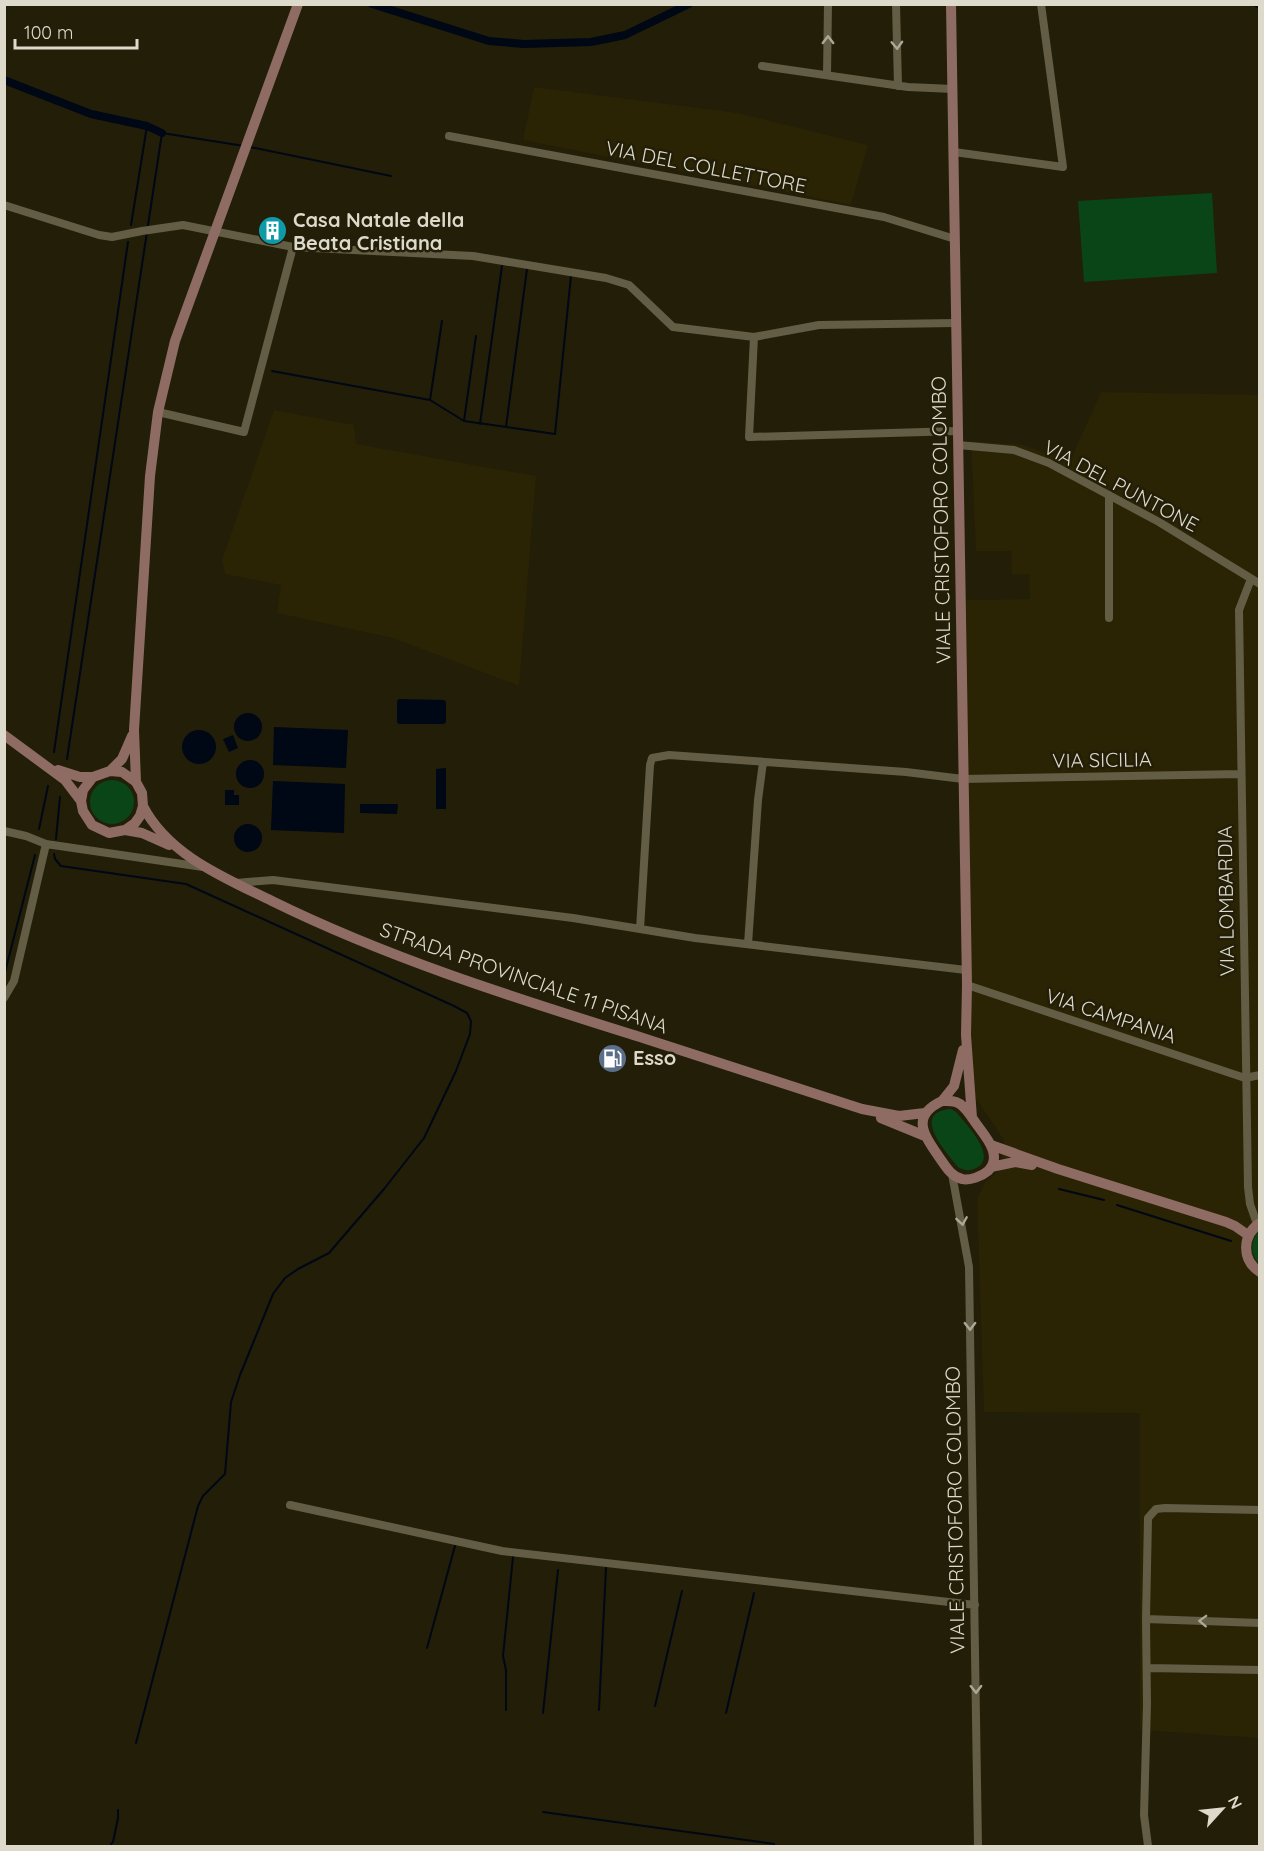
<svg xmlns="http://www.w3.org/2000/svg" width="1264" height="1851" font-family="Quicksand,sans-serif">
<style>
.built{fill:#2a2304}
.green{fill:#0a4517}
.water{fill:#000715}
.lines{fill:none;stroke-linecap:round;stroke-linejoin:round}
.stream{stroke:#000715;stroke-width:2}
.canal{stroke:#000715;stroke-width:8}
.street{stroke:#635d45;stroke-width:8}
.secondary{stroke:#8f6c63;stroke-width:10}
.oneway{stroke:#aca896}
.labels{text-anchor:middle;stroke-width:5;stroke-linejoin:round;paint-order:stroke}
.street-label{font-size:20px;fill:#dddacc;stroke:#231e08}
.poi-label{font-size:20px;font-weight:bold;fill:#dddacc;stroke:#231e08;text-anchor:start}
</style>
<rect width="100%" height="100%" fill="#231e08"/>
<path class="built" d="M534,87L738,113L868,145L851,205L523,140Z
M1101,392L1259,395V1738L1140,1730V1413L984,1412L977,1199L985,1182L1001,1169L1004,1140L971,1091L962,600L1030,599L1029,574H1012L1011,551H976L971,441L1023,445L1053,455L1069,463Z
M274,410L354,425L356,444L536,476L519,686L393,638L277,613L281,585L225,574L222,560Z"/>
<path class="green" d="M1212,193L1217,273L1084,282L1078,201Z
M90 802a22 22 0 1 1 44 0a22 22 0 1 1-44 0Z
M951,1109L956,1112C965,1123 999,1157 976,1168C970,1171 965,1171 958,1167C947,1153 909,1112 951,1109Z
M1259,1231V1264C1250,1254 1250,1241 1259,1231Z"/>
<path class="water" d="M399,699L444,700L446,702V722L444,724H399L397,722V701Z
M234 727a14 14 0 1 1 28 0a14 14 0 1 1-28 0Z
M274,727L348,730L346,768L273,765Z
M182 747a17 17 0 1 1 34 0a17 17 0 1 1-34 0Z
M233,735L238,748L229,752L223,739Z
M236 774a14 14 0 1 1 28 0a14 14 0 1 1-28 0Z
M446,768V809H436V769Z
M273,781L345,784L344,833L271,830Z
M225,790H234V795H239V805H225Z
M360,804H398L397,814L360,813Z
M234 838a14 14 0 1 1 28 0a14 14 0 1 1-28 0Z"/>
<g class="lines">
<path class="stream" d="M1253,4L1260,9
M250,147L391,176
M131,225L147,126
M272,371L430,400L464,421L555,434L571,276
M430,400L442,321
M464,421L476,336
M480,424L502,266
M506,427L527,269
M54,752L128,242
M67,759L162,133L244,146
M39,829L48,786
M56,839L60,797
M54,854L55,859L61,866L186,884L454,1006L467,1013L471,1021L470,1034L456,1071L424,1138L384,1189L329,1253L298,1269L285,1278L273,1294L240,1375L231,1402L225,1474L203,1496L198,1506L136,1743
M4,976L35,855
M1059,1189L1104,1200
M1117,1205L1231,1241
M427,1648L455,1546
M655,1706L682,1591
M506,1710V1670L503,1656L513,1557
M599,1710L606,1568
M543,1713L558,1570
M726,1713L754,1593
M543,1812L774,1844
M111,1844L113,1842L118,1818V1810"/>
<path class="canal" d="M372,4L489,41L524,44L591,42L625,35L689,4
M4,80L91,114L147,126L162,133"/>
<path class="street" d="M896,4L898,86
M762,66L908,87L953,89
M827,75L828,4
M449,136L884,217L955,239
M954,152L1063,167L1041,4
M4,205L99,235L112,237L142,231L183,225L293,247L473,256L606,278L629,285L673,327L754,337L819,325L956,323
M754,337L749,437L958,431
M158,412L244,432L293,247
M958,445L1014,450L1049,463L1159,522L1260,584
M1251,579L1239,610L1248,1187L1250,1204L1257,1224
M1109,618V495
M4,831L26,836L46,844L203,867
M236,883L273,880L573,918L695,938L966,970
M640,929L650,765L652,758L669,755L906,772L963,779L1241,774
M748,944L758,800L763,762
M967,985L1245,1078L1260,1075
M4,998L14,981L46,844
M952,1174L969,1267L978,1846
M290,1505L502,1551L975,1605
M1146,1619L1260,1623
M1148,1668L1260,1670
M1148,1846L1144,1815L1147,1704L1146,1619L1148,1518L1156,1509L1165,1508L1260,1510"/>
<path class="secondary" d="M951,4L967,985L966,1035L972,1118
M4,735L65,780L81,801
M58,770L80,777H93
M110,771L122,759L132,736
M136,782L122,772L110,771L93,777L83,790L81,801L83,811L92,825L109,833L125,830L135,823L140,816L143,806L142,793L136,782L134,730L150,476L158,412L175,341L298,4
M143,806C168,855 225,878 272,901C392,960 519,999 646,1039C718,1062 790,1085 862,1109L899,1116L925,1113
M125,830L142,833L169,845
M942,1101C949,1101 954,1100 960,1104C966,1108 971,1116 975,1122C984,1135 1004,1155 988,1171C982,1176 970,1181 962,1179C951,1177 945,1165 939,1157C924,1135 910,1116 942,1101Z
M942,1101L954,1086L963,1050
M881,1118L925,1136
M991,1145L1058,1169L1226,1222L1235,1226L1248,1235
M991,1167L1015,1162L1032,1165
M1260,1223C1242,1235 1241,1260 1260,1272"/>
</g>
<defs><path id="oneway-chevron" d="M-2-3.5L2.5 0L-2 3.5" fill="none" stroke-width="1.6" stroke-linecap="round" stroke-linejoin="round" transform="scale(1.5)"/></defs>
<g class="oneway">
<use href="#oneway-chevron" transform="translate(828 40) rotate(-90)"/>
<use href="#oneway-chevron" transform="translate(897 45) rotate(88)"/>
<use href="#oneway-chevron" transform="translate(962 1221) rotate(81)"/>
<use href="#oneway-chevron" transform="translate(970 1326) rotate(89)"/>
<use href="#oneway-chevron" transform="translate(1203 1621) rotate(-178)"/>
<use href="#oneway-chevron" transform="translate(976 1689) rotate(89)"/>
</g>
<defs>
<symbol id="building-disc" viewBox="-11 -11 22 22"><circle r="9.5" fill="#0f9aa8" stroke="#231e08"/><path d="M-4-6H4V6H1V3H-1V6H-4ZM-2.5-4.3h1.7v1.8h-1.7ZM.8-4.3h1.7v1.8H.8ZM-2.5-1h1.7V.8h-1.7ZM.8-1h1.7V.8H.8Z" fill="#fff"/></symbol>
<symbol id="fuel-disc" viewBox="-11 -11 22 22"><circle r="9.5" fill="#5c6f8a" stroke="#231e08"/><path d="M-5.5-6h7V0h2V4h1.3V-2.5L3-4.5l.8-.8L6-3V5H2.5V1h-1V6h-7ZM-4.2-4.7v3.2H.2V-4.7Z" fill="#fff"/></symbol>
</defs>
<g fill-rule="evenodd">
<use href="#building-disc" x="256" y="214" width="33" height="33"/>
<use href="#fuel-disc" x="596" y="1042" width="33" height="33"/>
</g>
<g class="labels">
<g class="street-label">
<text transform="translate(706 167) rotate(11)" y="7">VIA DEL COLLETTORE</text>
<text transform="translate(1121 486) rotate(28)" y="7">VIA DEL PUNTONE</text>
<text transform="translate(941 520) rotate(-91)" y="7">VIALE CRISTOFORO COLOMBO</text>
<text transform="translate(1102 760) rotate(-1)" y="7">VIA SICILIA</text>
<text transform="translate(1226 901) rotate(-91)" y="7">VIA LOMBARDIA</text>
<text transform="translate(524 978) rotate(19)" y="7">STRADA PROVINCIALE 11 PISANA</text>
<text transform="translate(1111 1016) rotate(18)" y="7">VIA CAMPANIA</text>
<text transform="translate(955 1510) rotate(-91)" y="7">VIALE CRISTOFORO COLOMBO</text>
</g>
<g class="poi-label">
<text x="293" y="227">Casa Natale della<tspan x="293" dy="23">Beata Cristiana</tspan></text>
<text x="633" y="1065">Esso</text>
</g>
</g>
<rect width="1264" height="1851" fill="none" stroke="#dddacc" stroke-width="12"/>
<g transform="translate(1222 1809) rotate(63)" stroke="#231e08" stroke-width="4.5" paint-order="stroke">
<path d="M0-4.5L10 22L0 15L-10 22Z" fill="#dddacc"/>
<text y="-9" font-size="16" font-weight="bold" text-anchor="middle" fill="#dddacc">N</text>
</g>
<path d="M15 39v9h122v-9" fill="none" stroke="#dddacc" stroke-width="3"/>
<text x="24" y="39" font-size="18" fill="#dddacc" stroke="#231e08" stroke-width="4.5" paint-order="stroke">100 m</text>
</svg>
